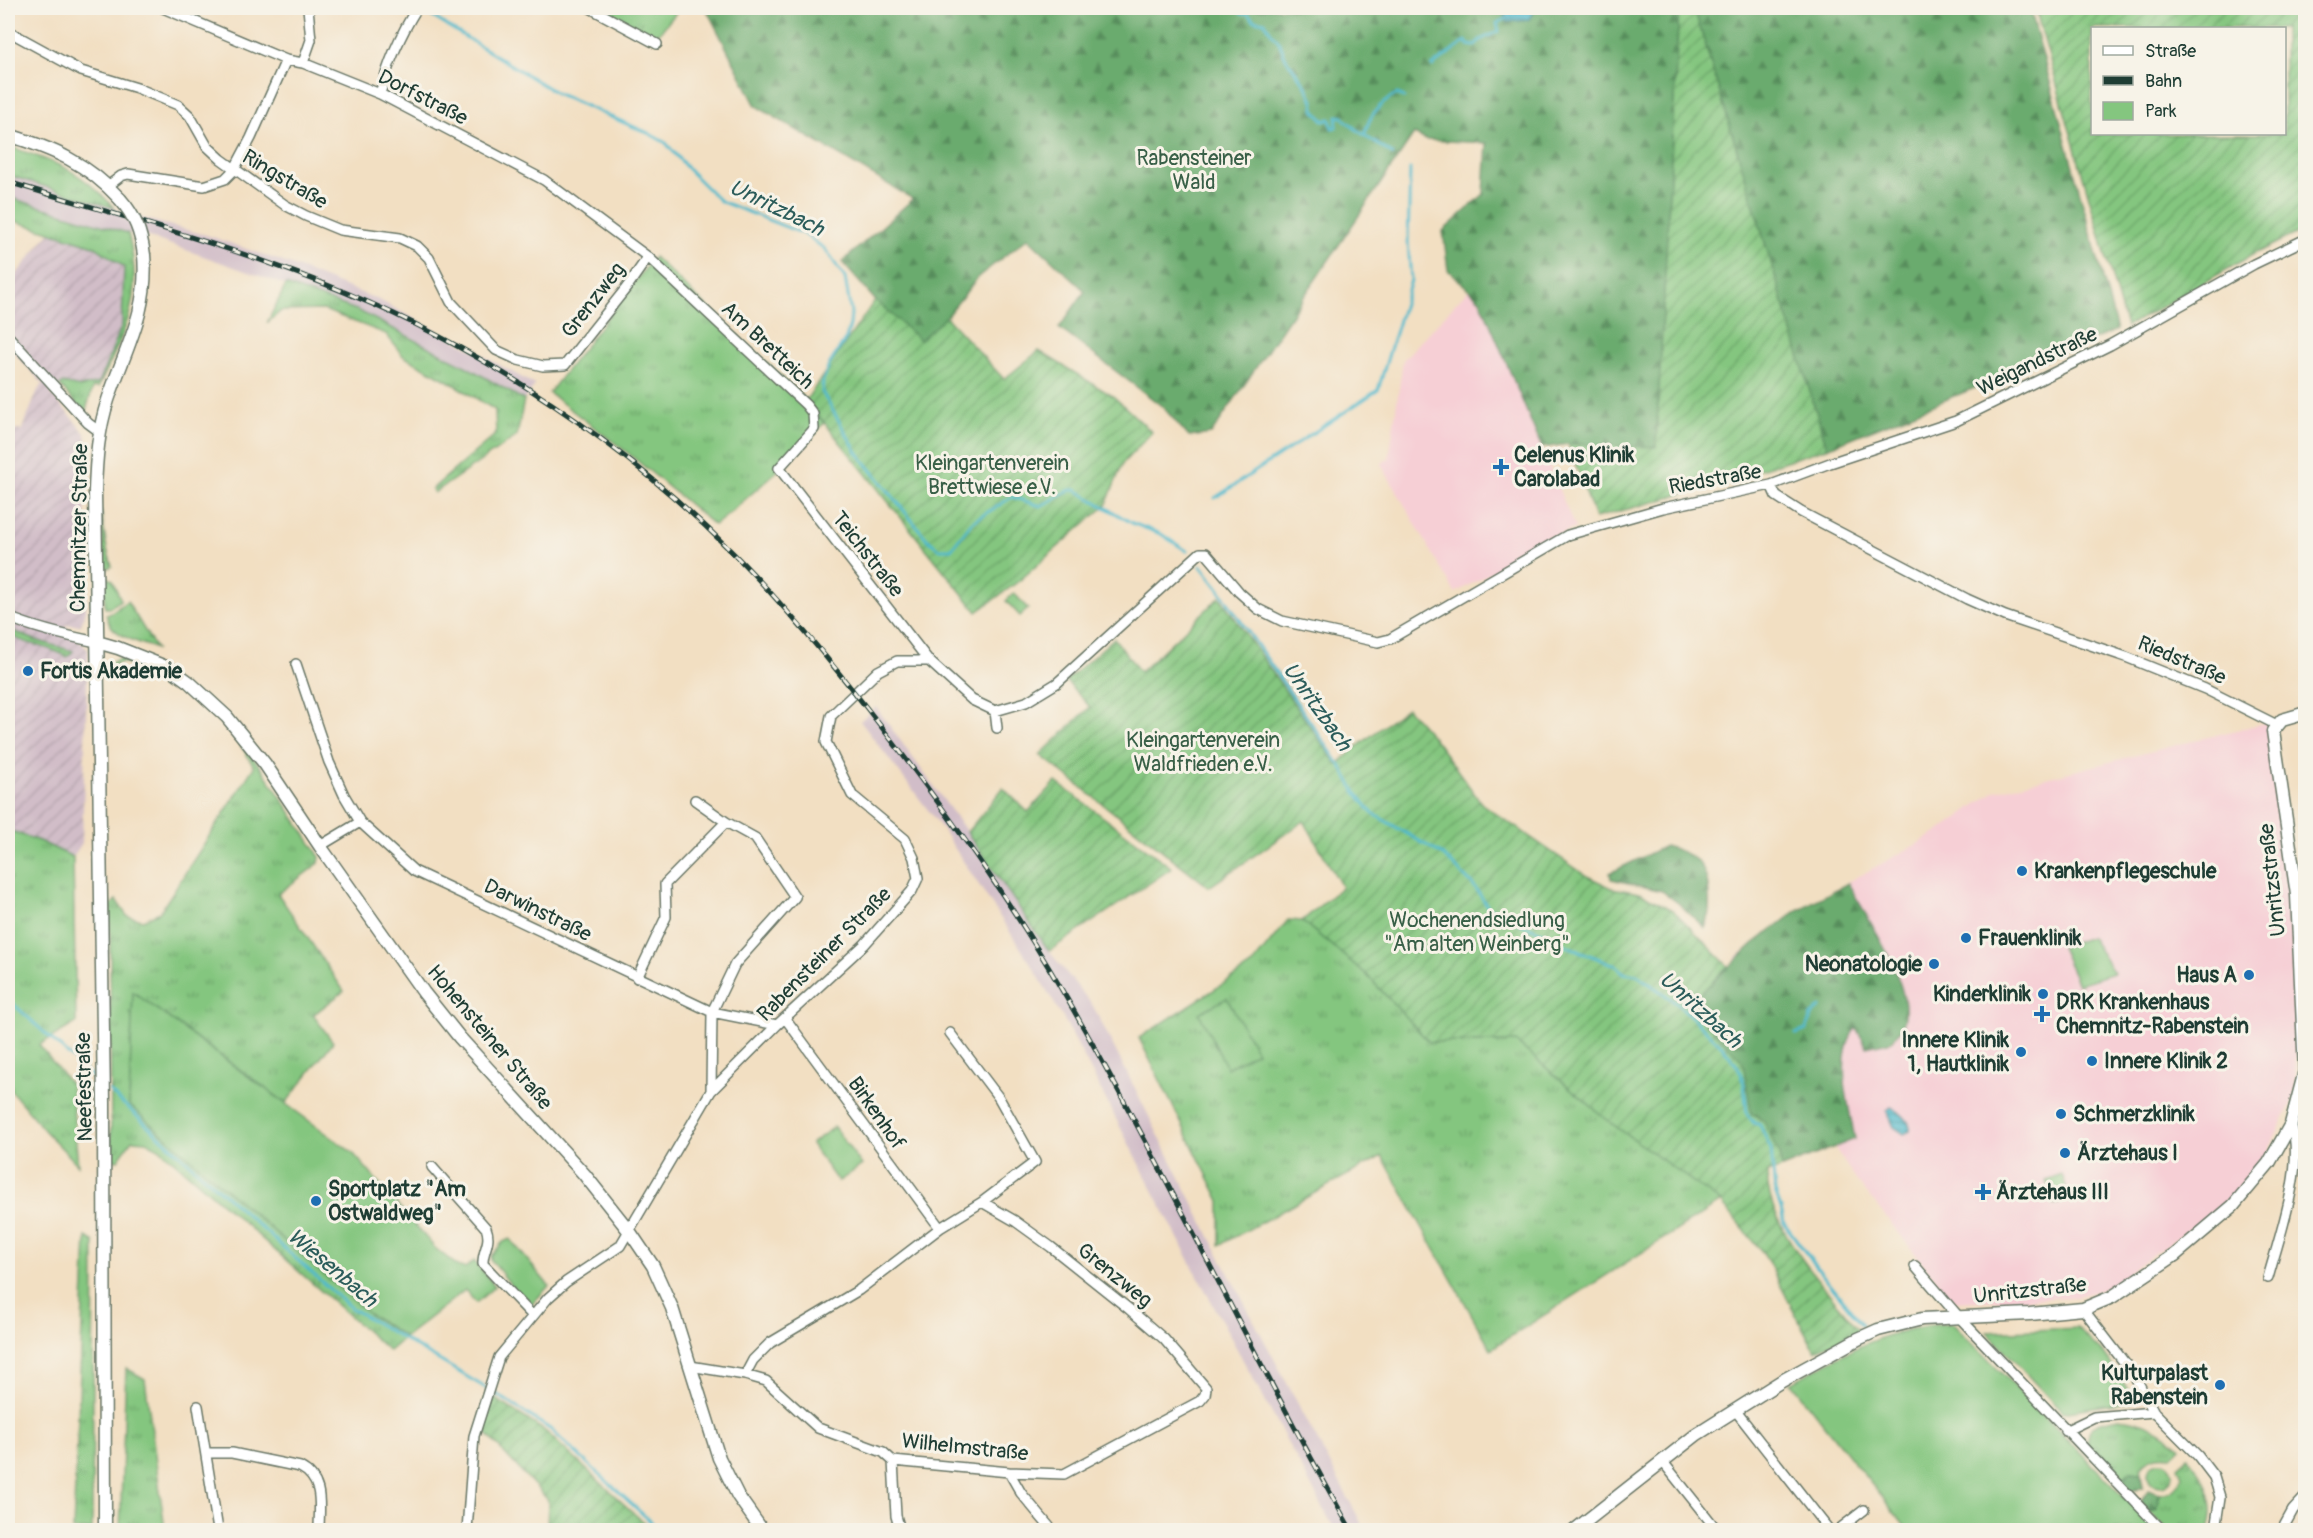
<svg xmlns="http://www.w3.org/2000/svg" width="2313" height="1538" font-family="Pangolin,sans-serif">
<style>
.built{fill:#f6cfd5}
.industrial{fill:url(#industrial-furrows)}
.railway{fill:#d1bdc8}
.grass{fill:url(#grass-tufts);stroke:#52825a;stroke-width:1.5}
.forest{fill:url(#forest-firs);stroke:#457451;stroke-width:1.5}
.park{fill:#84c67f;stroke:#52825a;stroke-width:1.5}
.garden{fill:url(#garden-furrows);stroke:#52825a;stroke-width:1.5;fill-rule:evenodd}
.water{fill:url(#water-rules);stroke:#377b80;stroke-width:1.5}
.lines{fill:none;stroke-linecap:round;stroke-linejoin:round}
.stream{stroke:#4fb9cc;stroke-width:3}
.street-casing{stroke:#697666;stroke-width:12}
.secondary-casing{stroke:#697666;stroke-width:15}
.street{stroke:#fff;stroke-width:9}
.secondary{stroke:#fff;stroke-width:12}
.rail-casing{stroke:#1f3d34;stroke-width:5}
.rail{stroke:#f7f3e8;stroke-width:3;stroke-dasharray:9;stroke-linecap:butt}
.secondary-bridge-casing{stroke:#697666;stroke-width:15;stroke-linecap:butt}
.secondary-bridge{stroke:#fff;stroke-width:12}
.poi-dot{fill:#1f6fb2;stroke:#f7f3e8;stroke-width:2}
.labels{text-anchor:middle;stroke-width:6;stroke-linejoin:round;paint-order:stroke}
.street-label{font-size:21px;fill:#1f3d34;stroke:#f7f3e8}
.park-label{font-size:21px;fill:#385f47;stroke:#f7f3e8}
.poi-label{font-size:21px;font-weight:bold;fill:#1f3d34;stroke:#f7f3e8;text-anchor:start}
.water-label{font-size:22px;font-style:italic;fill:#2b5c5a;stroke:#f7f3e8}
</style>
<defs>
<pattern id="industrial-furrows" width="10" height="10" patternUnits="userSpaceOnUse" patternTransform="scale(1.5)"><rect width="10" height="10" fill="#d1bdc8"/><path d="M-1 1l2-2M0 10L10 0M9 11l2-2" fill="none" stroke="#b3a3ac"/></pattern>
<pattern id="grass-tufts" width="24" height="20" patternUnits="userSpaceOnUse" patternTransform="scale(1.5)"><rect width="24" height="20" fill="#84c67f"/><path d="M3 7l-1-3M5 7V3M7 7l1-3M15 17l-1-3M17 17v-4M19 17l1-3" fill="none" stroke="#6ba269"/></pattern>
<pattern id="forest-firs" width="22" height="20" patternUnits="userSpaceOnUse" patternTransform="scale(1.5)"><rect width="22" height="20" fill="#6bab6e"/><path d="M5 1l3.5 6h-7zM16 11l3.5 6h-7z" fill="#578c5b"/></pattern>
<pattern id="garden-furrows" width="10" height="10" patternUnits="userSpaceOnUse" patternTransform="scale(1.5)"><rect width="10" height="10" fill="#84c67f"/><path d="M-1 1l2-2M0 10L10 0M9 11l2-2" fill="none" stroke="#6ba269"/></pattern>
<pattern id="water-rules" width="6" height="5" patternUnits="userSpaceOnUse" patternTransform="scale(1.5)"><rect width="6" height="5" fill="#4fb9cc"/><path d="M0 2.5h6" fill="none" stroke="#4198a6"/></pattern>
</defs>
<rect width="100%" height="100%" fill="#f7f3e8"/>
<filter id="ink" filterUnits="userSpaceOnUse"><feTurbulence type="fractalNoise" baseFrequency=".0167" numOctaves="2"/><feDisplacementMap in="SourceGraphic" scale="12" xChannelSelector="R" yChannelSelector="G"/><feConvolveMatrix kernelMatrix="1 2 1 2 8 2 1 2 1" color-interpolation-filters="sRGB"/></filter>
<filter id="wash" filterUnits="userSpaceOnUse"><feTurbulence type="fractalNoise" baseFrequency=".008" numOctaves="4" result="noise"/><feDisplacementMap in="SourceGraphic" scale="24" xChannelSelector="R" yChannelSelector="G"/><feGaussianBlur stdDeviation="1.35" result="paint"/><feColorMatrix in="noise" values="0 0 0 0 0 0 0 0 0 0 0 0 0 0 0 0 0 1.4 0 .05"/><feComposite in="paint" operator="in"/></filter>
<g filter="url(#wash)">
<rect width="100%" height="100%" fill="#f2dfc2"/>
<path class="built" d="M1468,290L1480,300L1575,528L1556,536L1455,593L1381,464L1389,458L1403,360Z
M2268,722L2291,890L2297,1023L2295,1096L2264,1159L2224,1204L2107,1288L2076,1297L1954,1302L1856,1180L1835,1148L1735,958L1798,910L1935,834L1995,791Z"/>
<path class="industrial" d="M50,232L94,246L124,267L122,325L98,383L79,387L63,383L51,394L85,433L88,443L85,476L86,610L81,625H65L88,650L82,843L73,857L39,841L8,830V430H22L38,390L43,384L8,346V285Z"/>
<path class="railway" d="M8,175L142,218L210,236L286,263L379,300L468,347L535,385L524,400L469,368L359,311L149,237L128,233L8,197Z
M876,707L967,832L1049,951L1093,1006L1230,1276L1365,1530H1335L1204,1288L1066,1023L1033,967L938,823L860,721Z"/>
<path class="grass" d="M596,8H680L656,37Z
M8,146C54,162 81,169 114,208L8,175Z
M8,197L128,233C145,297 125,332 98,388L93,387L85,413L60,386L63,383L80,387L99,383L122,325L124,267L94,246L8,219Z
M654,257L806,400L824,423L784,465L723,519L714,525L628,453L549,393Z
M286,285L359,311L469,368L524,400L517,436L434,493L432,489L496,434L495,410L445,379L403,356L386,334L324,310L281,311L267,323Z
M101,511L107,549L112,566L104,570Z
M108,578L112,580L121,600L109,608H105L104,579Z
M127,601L156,649C137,641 110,637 106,614H109Z
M8,629L35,640L73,651L67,657C49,645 26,646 8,634Z
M120,658C219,684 267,778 320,857L319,863L278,894L344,991L313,1015L333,1042L286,1103L133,992L129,1105L370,1315L405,1337L389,1351L159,1148L146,1141L132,1140L118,1160L111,1159L110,906L116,900L127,916L143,920L160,912L254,767C229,719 175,675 122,662L116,664L109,674L106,670L109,664Z
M8,830L39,841L73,857L76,1023L39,1045L71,1085L78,1165L45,1131L8,1087Z
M1288,920L1302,921L1366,974L1429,1042H1516L1611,1123L1721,1202L1491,1349L1382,1156L1220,1245V1201L1139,1038L1251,966Z
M86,1237L94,1242L92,1530H73Z
M126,1368L145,1379L165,1530H120Z
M2120,1418C2144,1421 2163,1430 2180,1447L2171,1456C2156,1454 2149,1457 2140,1468L2141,1473L2129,1472L2122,1482L2086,1445C2087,1422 2100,1422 2120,1418Z
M2188,1457C2206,1478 2218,1503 2209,1530H2169L2149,1513L2158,1508L2159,1494C2171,1492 2177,1488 2182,1476L2178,1466Z
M2148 1474a12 12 0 1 1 24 0a12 12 0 1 1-24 0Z"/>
<path class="forest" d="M706,8H1507L1505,16L1508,22L1528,20L1537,8H1679L1656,448L1568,444L1542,448L1480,300L1448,270L1443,231L1484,194L1487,143L1426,140L1414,134L1211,434L1189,437L1163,407L1059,328L1085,291L1028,238L979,276L946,317L920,340L875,300L842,262L913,199L756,106Z
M1694,8H2030L2117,330L1827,448Z
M1665,846C1676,849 1687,853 1696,860C1711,873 1712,911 1705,928L1678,903L1662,891L1611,879L1610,873Z
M1848,883C1866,916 1909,980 1905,1016C1904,1027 1898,1033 1892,1041L1867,1047L1856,1028C1834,1055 1849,1107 1855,1139L1782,1168L1778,1151L1751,1113L1743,1062L1688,1005L1753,944L1798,910Z
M2129,1472L2141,1473L2143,1487L2131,1492L2122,1482Z
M2148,1490L2159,1494L2158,1508L2149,1513L2140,1503Z"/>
<path class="park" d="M1014,593L1028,609L1020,616L1006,601Z
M2091,937L2114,973L2078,984L2061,947Z
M133,992L353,1153L435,1248L459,1267L465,1268L474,1261L495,1286L476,1303L465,1290L405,1337L370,1315L129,1105Z
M1227,998L1257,1052L1227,1068L1199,1013Z
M834,1127L862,1165L838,1182L811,1144Z
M2062,1175L2070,1199L2054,1205L2046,1181Z
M510,1239L549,1286L530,1306L526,1304L491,1260V1256L503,1242Z
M1952,1323L2157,1530H1908L1791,1383C1846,1351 1886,1328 1952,1323Z
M2077,1328L2104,1354L2133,1395L2132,1401L2062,1412L1987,1332Z"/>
<path class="garden" d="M1679,8H1694L1827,448L1672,497L1595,518L1568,444L1656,447Z
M2035,8H2305V229L2254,254L2126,327ZM2092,28H2284V134H2092Z
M875,300L920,340L946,317L1004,379L1039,351L1113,396L1152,432L1123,463L1106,505L1019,581L977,612L806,400Z
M1220,597L1337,765L1354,749L1407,708L1436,741L1482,804L1587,876L1612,888L1640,893L1673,910L1728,966L1689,1005L1743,1062L1751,1113L1764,1121L1778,1151L1782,1168L1767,1173C1767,1230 1826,1288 1860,1331L1815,1351L1764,1254L1721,1202L1611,1123L1516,1042H1429L1366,974L1302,921L1342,887L1304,821L1209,887L1040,755L1090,707L1066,681L1114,638L1140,672Z
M1056,782L1172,868L1049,951L967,832L1003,788L1028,812Z
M494,1398L545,1431L652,1530H547L548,1500L483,1430Z"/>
<path class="water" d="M1507,8H1537L1528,20L1507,22L1505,19Z
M1891,1107C1899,1111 1912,1122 1910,1131L1904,1134L1894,1127L1887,1111Z"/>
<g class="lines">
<path class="stream" d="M1236,8L1242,14L1247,13L1254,20L1265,22C1268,30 1274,35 1279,42C1283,50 1284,57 1289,63C1298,75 1315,94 1314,110L1323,120L1330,119L1332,128L1336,127L1337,116L1343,117C1350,128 1381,146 1393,155
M420,9L558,94L648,133L666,143L687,168L720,201L804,234L825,249L845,278L851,313L850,325L846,338L829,365L823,380L822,392L857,452L927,539L939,549H951L972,522L1012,497L1041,506L1070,490H1076L1132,523L1161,534L1187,551
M1432,66L1466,41L1468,45L1474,46L1480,40L1499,31L1497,23L1505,19
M1365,134C1369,114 1380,104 1397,94L1404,97
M1215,498L1378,390L1411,280L1408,242L1410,169
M1201,566L1218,588L1342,768L1355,791L1372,813L1443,855L1473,885L1489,908L1500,915L1551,936L1569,947L1615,965L1624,973L1637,975L1677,1003L1722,1046L1738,1067L1744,1084L1747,1114L1754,1123L1760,1125L1771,1149L1775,1192L1781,1208L1784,1223L1817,1268L1862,1324
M8,999L99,1083
M1796,1034L1806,1030L1811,1016L1820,1007
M109,1091L351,1308L501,1397L550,1429L660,1530"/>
</g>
</g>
<g filter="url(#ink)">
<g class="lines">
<defs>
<path id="street" d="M163,8L286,60L303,63L380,94L544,180L648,257L806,405L813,414L814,429L779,468L929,661L972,700L995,711L1026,702L1057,683L1200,553H1206L1239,592L1258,609L1282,621L1378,642L1390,639L1568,535L1663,508L1771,485L1830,463L1956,421L2110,345L2254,264L2306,239
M590,8L657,44
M8,31L81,71L137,88L178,105L190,116L207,146L221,159L285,205L306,216L340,230L400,238L417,246L429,258L451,302L496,350L518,360L543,366L565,365L627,287L648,257
M303,63L311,40L308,8
M380,94C388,63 400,35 417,8
M108,186L121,176L128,174L204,186L225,179L234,170L251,138L286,60
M8,336L88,423L100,432
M1771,485L1776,496L1801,512L1967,599L2005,616L2126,657L2205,689L2277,725
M8,617C36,629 67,636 97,642
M296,664L329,762L344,795L360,822L414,871L712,1012L777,1025
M995,711L997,728
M695,800L726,822L755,838L795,897L735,964L712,1012L711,1091
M320,846L360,822
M637,978L666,917L665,884L726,822
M785,1018L940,1228
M432,1167L486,1228C492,1242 482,1251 483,1264L532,1315
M1915,1266L1958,1316L2162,1530
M2268,1278C2279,1238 2306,1162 2291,1124
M2083,1309L2134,1375L2154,1412L2198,1456L2214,1477L2220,1497L2215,1530
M690,1366L745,1375L766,1381L818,1428L883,1452L893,1461L1009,1472L1064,1474L1200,1401L1205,1395L1206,1388L1164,1339L1129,1309L1051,1247L1015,1221L982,1202
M745,1375L753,1360L770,1343L859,1290L940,1228L982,1202L1035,1162L999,1098L950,1033
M198,1406L218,1530
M1735,1410L1829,1530
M2065,1431L2094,1417L2154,1412
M206,1453H232L300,1467C325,1480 319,1506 319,1530
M893,1461L896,1516L900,1530
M1663,1462L1717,1530
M1009,1472L1021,1493L1052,1530
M467,1530L474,1436L499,1357L548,1298L566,1282L620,1246L711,1091L777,1025L864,945L912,891L918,878L914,858L905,839L852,795L826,742L831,716L878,671L897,661H929
M1838,1530L1864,1510
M2282,1530L2293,1510L2306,1496"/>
<path id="secondary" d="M8,135C54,149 87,163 120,199
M97,642L118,648L171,669L189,682L227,717L265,764L320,846L424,993L460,1038L584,1174L630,1232L653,1266L672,1308L719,1458L738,1496L762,1530
M105,1530L104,1102L95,491C96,460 98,430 108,400C125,349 149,311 144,255
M1575,1530L1696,1435L1780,1382L1858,1339L1878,1330L1922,1319L2030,1314L2083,1309L2112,1297L2175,1255L2233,1206L2269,1163L2291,1124L2305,1071L2297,895L2273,731L2282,720L2306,713"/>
</defs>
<use href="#street" class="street-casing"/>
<use href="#secondary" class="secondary-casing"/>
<use href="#street" class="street"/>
<use href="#secondary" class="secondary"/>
<defs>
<path id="rail" d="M8,182C160,228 317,268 457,346C558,402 653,472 735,555C796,617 850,685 902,754C958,828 1012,904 1059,985C1163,1163 1249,1351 1351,1530"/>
</defs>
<use href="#rail" class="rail-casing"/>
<use href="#rail" class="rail"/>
<defs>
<path id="secondary-bridge" d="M120,199C135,216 141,232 144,255"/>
</defs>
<use href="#secondary-bridge" class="secondary-bridge-casing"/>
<use href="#secondary-bridge" class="secondary-bridge"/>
</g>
</g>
<g class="poi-dot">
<path d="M1498 458h6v6h6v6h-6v6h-6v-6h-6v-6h6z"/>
<circle cx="28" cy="671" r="6"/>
<circle cx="2022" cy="871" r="6"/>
<circle cx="1966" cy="938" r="6"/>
<circle cx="1934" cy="964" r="6"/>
<circle cx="2249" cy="975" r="6"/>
<circle cx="2043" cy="994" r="6"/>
<path d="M2039 1005h6v6h6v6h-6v6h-6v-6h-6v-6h6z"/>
<circle cx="2021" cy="1052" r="6"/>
<circle cx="2092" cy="1061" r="6"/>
<circle cx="2061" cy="1114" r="6"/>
<circle cx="2065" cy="1153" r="6"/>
<path d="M1980 1183h6v6h6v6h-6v6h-6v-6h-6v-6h6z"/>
<circle cx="316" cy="1201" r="6"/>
<circle cx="2220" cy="1385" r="6"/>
</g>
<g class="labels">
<g class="street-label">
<text transform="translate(423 97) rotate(27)" y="7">Dorfstraße</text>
<text transform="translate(285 179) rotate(31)" y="7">Ringstraße</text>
<text transform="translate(593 300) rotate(-52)" y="7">Grenzweg</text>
<text transform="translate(768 345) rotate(43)" y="7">Am Bretteich</text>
<text transform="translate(2037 361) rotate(-26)" y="7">Weigandstraße</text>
<text transform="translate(1715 479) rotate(-10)" y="7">Riedstraße</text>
<text transform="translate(79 528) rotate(-89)" y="7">Chemnitzer Straße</text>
<text transform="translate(868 554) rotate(52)" y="7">Teichstraße</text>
<text transform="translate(2182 660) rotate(23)" y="7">Riedstraße</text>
<text transform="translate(2272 880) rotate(-96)" y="7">Unritzstraße</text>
<text transform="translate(538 910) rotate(26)" y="7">Darwinstraße</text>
<text transform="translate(824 954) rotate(-45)" y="7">Rabensteiner Straße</text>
<text transform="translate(490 1037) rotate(50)" y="7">Hohensteiner Straße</text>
<text transform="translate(84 1087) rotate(-91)" y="7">Neefestraße</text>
<text transform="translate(877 1113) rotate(55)" y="7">Birkenhof</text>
<text transform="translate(1115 1275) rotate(39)" y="7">Grenzweg</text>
<text transform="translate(2030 1290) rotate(-6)" y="7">Unritzstraße</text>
<text transform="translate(965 1447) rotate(6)" y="7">Wilhelmstraße</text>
</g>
<g class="park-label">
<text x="1194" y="165">Rabensteiner<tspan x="1194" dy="24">Wald</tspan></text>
<text x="992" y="470">Kleingartenverein<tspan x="992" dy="24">Brettwiese e.V.</tspan></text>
<text x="1203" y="747">Kleingartenverein<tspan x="1203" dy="24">Waldfrieden e.V.</tspan></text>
<text x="1477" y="927">Wochenendsiedlung<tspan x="1477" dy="24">"Am alten Weinberg"</tspan></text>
</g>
<g class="poi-label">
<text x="1514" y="462">Celenus Klinik<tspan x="1514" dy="24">Carolabad</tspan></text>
<text x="40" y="678">Fortis Akademie</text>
<text x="2034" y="878">Krankenpflegeschule</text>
<text x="1978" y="945">Frauenklinik</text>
<text x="1922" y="971" text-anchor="end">Neonatologie</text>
<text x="2237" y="982" text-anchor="end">Haus A</text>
<text x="2031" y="1001" text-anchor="end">Kinderklinik</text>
<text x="2056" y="1009">DRK Krankenhaus<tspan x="2056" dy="24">Chemnitz-Rabenstein</tspan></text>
<text x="2009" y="1047" text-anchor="end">Innere Klinik<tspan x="2009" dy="24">1, Hautklinik</tspan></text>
<text x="2104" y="1068">Innere Klinik 2</text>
<text x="2073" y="1121">Schmerzklinik</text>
<text x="2077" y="1160">Ärztehaus I</text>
<text x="328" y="1196">Sportplatz "Am<tspan x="328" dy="24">Ostwaldweg"</tspan></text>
<text x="1996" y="1199">Ärztehaus III</text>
<text x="2208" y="1380" text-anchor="end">Kulturpalast<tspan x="2208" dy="24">Rabenstein</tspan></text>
</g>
<g class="water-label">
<text transform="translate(777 207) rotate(26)" y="8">Unritzbach</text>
<text transform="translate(1318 706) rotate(55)" y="8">Unritzbach</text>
<text transform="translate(1701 1009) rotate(42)" y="8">Unritzbach</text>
<text transform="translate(333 1267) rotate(40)" y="8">Wiesenbach</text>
</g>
</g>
<rect width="2313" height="1538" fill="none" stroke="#f7f3e8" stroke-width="30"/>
<rect x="2091" y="27" width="195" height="108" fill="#f7f3e8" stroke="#a1aaa0" stroke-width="1.5"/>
<rect x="2103" y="46" width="30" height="9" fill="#ffffff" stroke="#a1aaa0" stroke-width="1.5"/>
<text x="2145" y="57" font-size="18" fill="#1f3d34">Straße</text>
<rect x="2103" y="76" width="30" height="9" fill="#1f3d34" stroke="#a1aaa0" stroke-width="1.5"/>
<text x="2145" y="87" font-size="18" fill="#1f3d34">Bahn</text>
<rect x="2103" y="102" width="30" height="18" fill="#84c67f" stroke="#a1aaa0" stroke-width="1.5"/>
<text x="2145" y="117" font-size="18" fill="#1f3d34">Park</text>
</svg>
